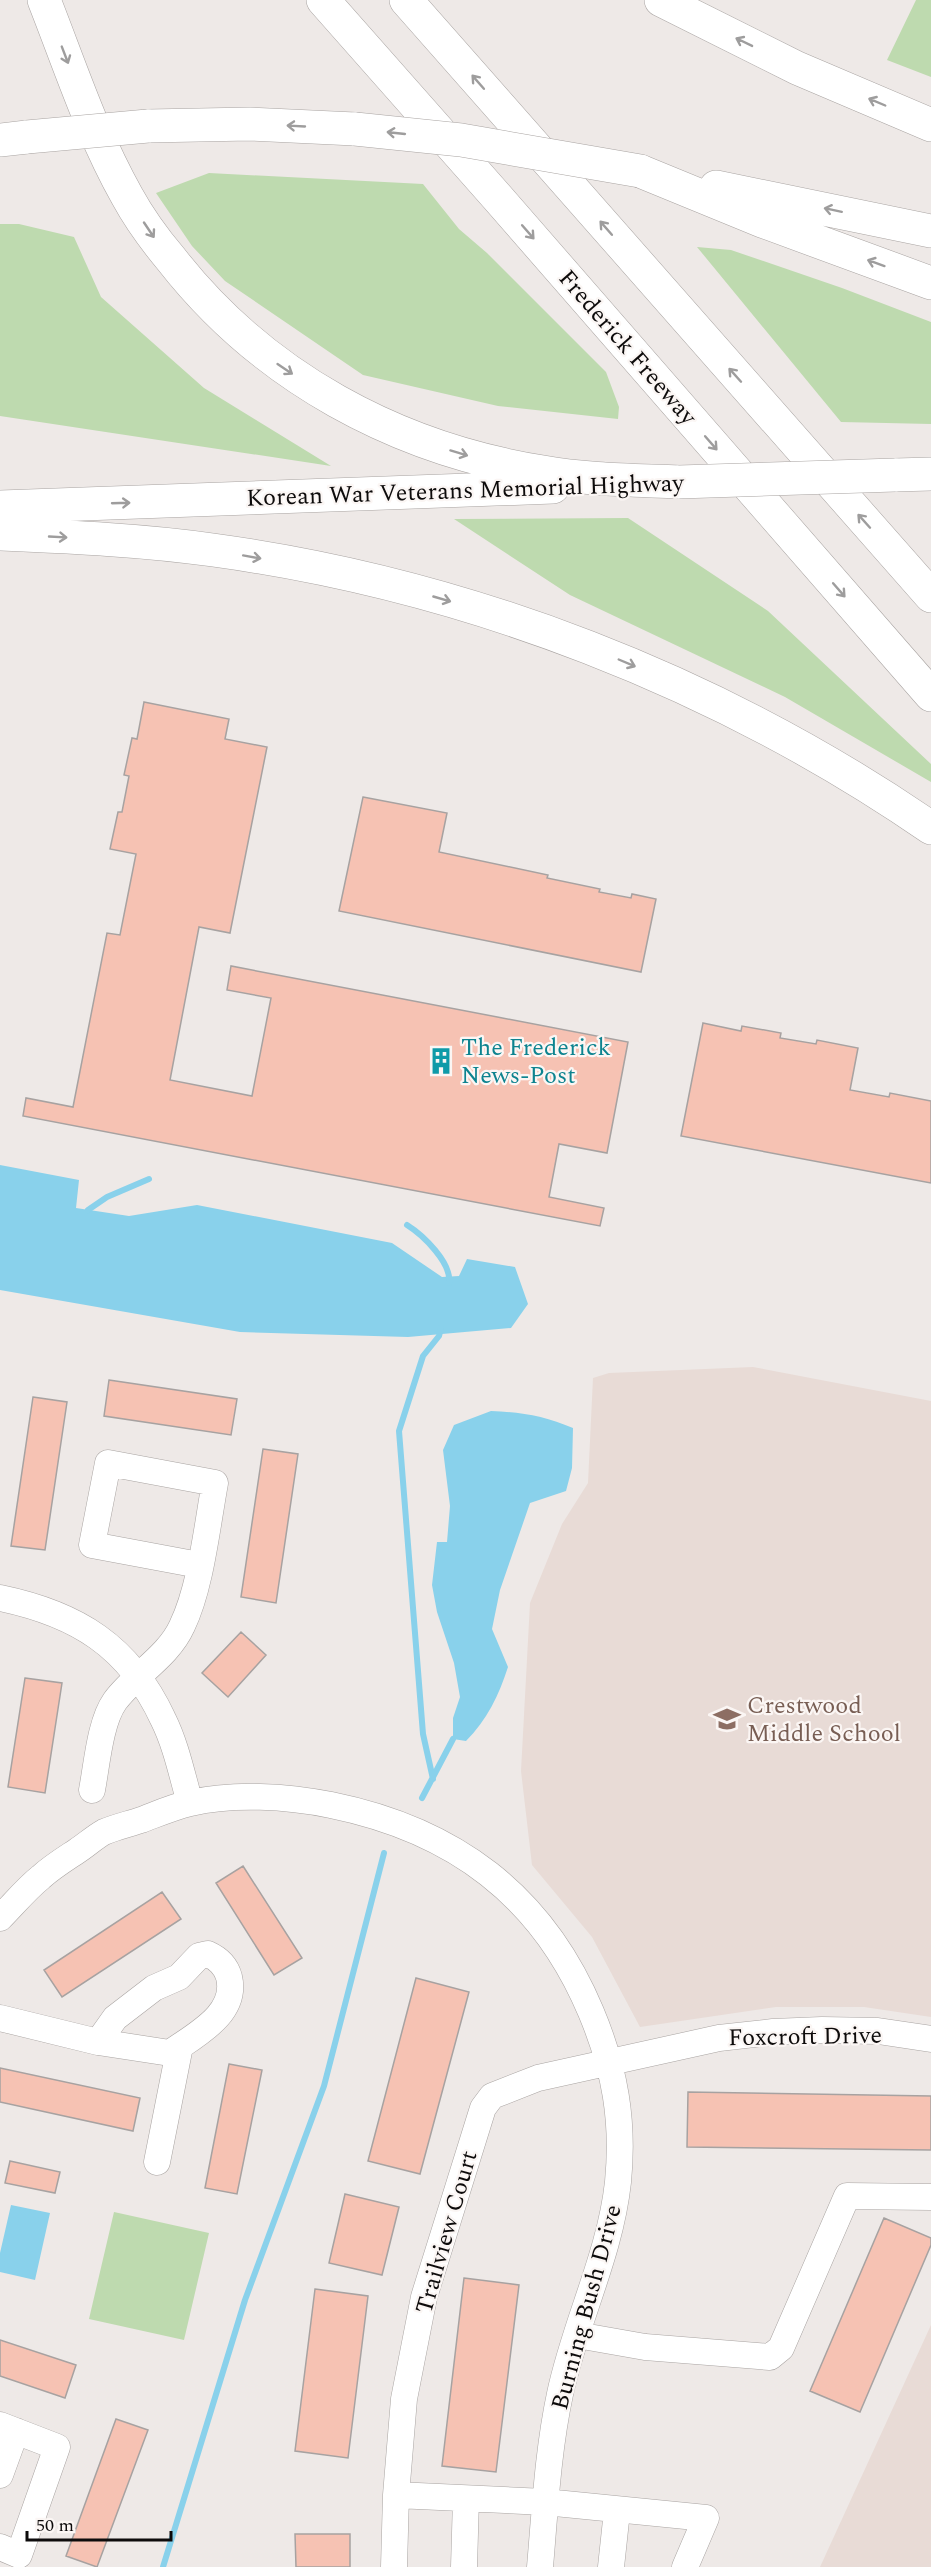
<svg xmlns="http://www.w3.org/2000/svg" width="931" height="2567" font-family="Spectral,serif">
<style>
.built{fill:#e8dbd6}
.green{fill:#bedaaf}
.water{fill:#89d1eb}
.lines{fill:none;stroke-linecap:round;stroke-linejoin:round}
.stream{stroke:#89d1eb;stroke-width:6}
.building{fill:#f6c2b3;stroke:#a7a2a1;stroke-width:1.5}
.minor-casing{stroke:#a9a4a2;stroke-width:27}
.highway-casing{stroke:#a9a4a2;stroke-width:34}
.minor{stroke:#fff;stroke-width:26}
.highway{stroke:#fff;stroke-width:33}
.highway-bridge-casing{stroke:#a9a4a2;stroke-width:34;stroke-linecap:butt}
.highway-bridge{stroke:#fff;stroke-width:33}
.oneway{stroke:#9e9d9d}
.labels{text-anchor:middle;stroke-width:4.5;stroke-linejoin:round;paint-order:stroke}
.street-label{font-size:24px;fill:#0d0b0b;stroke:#fbf6f4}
.culture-label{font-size:24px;fill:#0d838f;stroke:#fbf6f4;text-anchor:start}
.education-label{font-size:24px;fill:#785e54;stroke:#fbf6f4;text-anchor:start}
</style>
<rect width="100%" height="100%" fill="#eee9e7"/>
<path class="built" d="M753,1367L931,1401V2017L864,2007H776L640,2027L592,1937L532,1865L521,1771L530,1603L562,1524L588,1483L593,1378L609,1373Z
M931,2325V2567H820Z"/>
<path class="green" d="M916,0H931V77L887,60Z
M209,173L423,184L459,229L487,253L606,372L619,407L618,419L498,406L363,375L225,281L192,246L156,193Z
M0,224H19L74,237L101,297L204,388L331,466L0,416Z
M697,247L731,250L842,288L931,322V424L841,422Z
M628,518L768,611L931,764V782L785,697L570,595L454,519Z
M114,2212L209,2233L184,2340L89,2319Z"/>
<path class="water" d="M0,1165L79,1180L76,1208L129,1216L197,1205L392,1243L442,1277L459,1276L467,1259L515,1267L528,1304L511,1328L408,1337L240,1332L0,1290Z
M491,1411C521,1412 545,1416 573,1428L572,1468L566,1491L530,1503L500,1590L492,1629L508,1667C499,1695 487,1720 466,1741L453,1739V1718L460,1697L454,1663L437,1612L432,1585L437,1542H447L450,1506L443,1450L454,1425Z
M11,2205L50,2213L35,2280L0,2272V2253Z"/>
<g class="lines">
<path class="stream" d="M88,1210L107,1197L149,1179
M407,1225C423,1235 452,1263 449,1283
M433,1779L423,1734L399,1431L423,1356L439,1336L441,1328
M422,1798L453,1739
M163,2567L245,2300L324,2086L384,1853"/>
</g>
<path class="building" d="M144,702L229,719L225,739L267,747L230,933L199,927L170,1080L252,1096L271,998L227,990L231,966L628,1042L607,1153L559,1144L549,1197L604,1208L600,1226L23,1116L26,1098L73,1107L107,933L120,935L136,854L110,849L118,812H122L129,776L124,775L132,738L137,739Z
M363,797L447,813L439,852L548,875L547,878L600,889L599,892L631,898L632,894L656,899L641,972L339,911Z
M703,1023L741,1031L742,1026L781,1033L780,1038L816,1044L817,1040L858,1048L850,1090L889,1097L890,1093L931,1101V1183L681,1136Z
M109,1380L237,1399L231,1435L104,1416Z
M33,1397L67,1402L45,1550L11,1546Z
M263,1449L298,1454L276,1603L241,1597Z
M241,1632L266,1655L228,1697L202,1673Z
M25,1678L62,1683L45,1793L8,1787Z
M243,1866L302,1958L274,1975L216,1883Z
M162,1892L181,1919L62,1997L44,1970Z
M416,1978L469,1992L420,2174L368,2161Z
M229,2064L262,2070L237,2194L205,2188Z
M0,2068L140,2098L133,2131L0,2102Z
M688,2092L931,2096V2150L687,2147Z
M10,2161L60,2172L55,2193L5,2183Z
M345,2194L399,2207L382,2275L329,2263Z
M884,2218L931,2238V2245L860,2412L810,2391Z
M464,2278L519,2285L496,2472L442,2466Z
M315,2289L368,2296L348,2458L295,2451Z
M0,2340L76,2365L65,2398L0,2376Z
M116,2419L148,2430L97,2567L66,2556Z
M295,2534H350V2567H296Z"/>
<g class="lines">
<defs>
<path id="minor" d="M0,1598C77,1614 129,1646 163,1719C176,1745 182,1775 190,1803
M92,1790C97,1764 100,1722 115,1701C135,1674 168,1657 182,1626C201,1587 207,1526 215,1483L108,1463L92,1545L199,1565
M0,1918C13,1905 26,1889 41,1877C52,1867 65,1859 77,1851C86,1845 95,1837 104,1832C116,1827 129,1824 141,1820C157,1814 173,1807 190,1803C234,1793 286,1796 331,1805C454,1830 542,1895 591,2012C615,2069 624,2121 618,2182C610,2256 575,2322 560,2394C548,2450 545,2509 540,2567
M208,1954C219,1959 226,1966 229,1977C238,2014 195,2035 170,2053L98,2042L115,2018L154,1988L179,1977L199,1956Z
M0,2018L98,2042
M157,2162L180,2046
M577,2335L645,2347L770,2357L781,2348L847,2196L931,2197
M0,2425L57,2447L19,2555L0,2547
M0,2475L16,2431
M396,2495L545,2502L706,2518L685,2567
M394,2567L396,2495L404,2399L424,2297L483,2108L492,2096L538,2078L719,2038L773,2032L822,2030L878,2031L931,2039
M464,2567L466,2499
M611,2567L617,2511"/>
<path id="highway" d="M44,0C70,66 92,134 127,196C139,218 155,240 171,259C263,377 397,449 543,472C588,480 634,480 679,482
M323,0L497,197L931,695
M406,0L931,596
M661,0L797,68L931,125
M148,126L250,124L355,129
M0,140L27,137
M640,171L762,221L931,283
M716,187L931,231
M895,475L931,474
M0,507L553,487
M0,534C71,537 143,540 213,550C469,585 719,682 931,828"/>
</defs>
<use href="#minor" class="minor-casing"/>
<use href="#highway" class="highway-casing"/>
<use href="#minor" class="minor"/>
<use href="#highway" class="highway"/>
<defs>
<path id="highway-bridge" d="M355,129L461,140L640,171
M27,137L148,126
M679,482L895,475"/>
</defs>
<use href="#highway-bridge" class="highway-bridge-casing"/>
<use href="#highway-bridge" class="highway-bridge"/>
</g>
<defs><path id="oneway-shaft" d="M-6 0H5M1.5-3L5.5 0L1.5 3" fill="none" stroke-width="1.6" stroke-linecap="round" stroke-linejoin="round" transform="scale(1.5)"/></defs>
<g class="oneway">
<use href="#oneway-shaft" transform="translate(744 42) rotate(-154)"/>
<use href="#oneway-shaft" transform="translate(65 55) rotate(69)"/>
<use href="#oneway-shaft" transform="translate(478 82) rotate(-131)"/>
<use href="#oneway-shaft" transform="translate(877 102) rotate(-157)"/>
<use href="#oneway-shaft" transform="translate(296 126) rotate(-177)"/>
<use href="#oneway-shaft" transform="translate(396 133) rotate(-174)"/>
<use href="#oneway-shaft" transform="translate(833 210) rotate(-168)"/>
<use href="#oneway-shaft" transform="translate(606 228) rotate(-131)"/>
<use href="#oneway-shaft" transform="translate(149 230) rotate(56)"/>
<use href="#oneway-shaft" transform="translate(528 232) rotate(49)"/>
<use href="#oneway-shaft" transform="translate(876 263) rotate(-160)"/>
<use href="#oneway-shaft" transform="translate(285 369) rotate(34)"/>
<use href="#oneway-shaft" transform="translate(735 375) rotate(-132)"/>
<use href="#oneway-shaft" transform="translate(711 443) rotate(49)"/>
<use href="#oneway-shaft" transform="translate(459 453) rotate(17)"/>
<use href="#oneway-shaft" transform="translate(121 503) rotate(-2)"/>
<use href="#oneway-shaft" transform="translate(864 521) rotate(-132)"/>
<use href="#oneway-shaft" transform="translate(58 537) rotate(3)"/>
<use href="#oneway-shaft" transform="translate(252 557) rotate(10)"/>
<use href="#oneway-shaft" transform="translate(839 590) rotate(49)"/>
<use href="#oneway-shaft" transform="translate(442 599) rotate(16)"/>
<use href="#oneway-shaft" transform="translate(627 663) rotate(23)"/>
</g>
<defs>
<symbol id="building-bare" viewBox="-9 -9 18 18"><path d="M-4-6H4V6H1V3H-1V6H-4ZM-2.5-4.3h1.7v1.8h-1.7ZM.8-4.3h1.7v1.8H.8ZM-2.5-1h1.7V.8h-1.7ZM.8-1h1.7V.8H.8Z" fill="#0f9aa8" stroke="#fbf6f4" stroke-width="2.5" paint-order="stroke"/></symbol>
<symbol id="school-bare" viewBox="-9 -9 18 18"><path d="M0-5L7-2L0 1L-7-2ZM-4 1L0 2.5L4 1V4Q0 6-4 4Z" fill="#8d6e63" stroke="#fbf6f4" stroke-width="2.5" paint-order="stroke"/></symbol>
</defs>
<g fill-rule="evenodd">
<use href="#building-bare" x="422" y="1042" width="38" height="38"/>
<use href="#school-bare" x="708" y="1700" width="38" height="38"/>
</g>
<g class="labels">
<g class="street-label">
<text transform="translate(628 347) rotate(49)" y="8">Frederick Freeway</text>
<text transform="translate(465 490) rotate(-2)" y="8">Korean War Veterans Memorial Highway</text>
<text transform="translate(805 2036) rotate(-1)" y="8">Foxcroft Drive</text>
<text transform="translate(446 2232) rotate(-74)" y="8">Trailview Court</text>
<text transform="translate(586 2307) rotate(-75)" y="8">Burning Bush Drive</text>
</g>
<g class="culture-label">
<text x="461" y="1055">The Frederick<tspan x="461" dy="28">News-Post</tspan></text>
</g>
<g class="education-label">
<text x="747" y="1713">Crestwood<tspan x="747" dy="28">Middle School</tspan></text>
</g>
</g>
<path d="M27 2531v9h144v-9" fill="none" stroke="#0d0b0b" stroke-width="3"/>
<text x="36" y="2531" font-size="18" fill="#0d0b0b" stroke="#fbf6f4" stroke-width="4.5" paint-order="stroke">50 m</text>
</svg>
